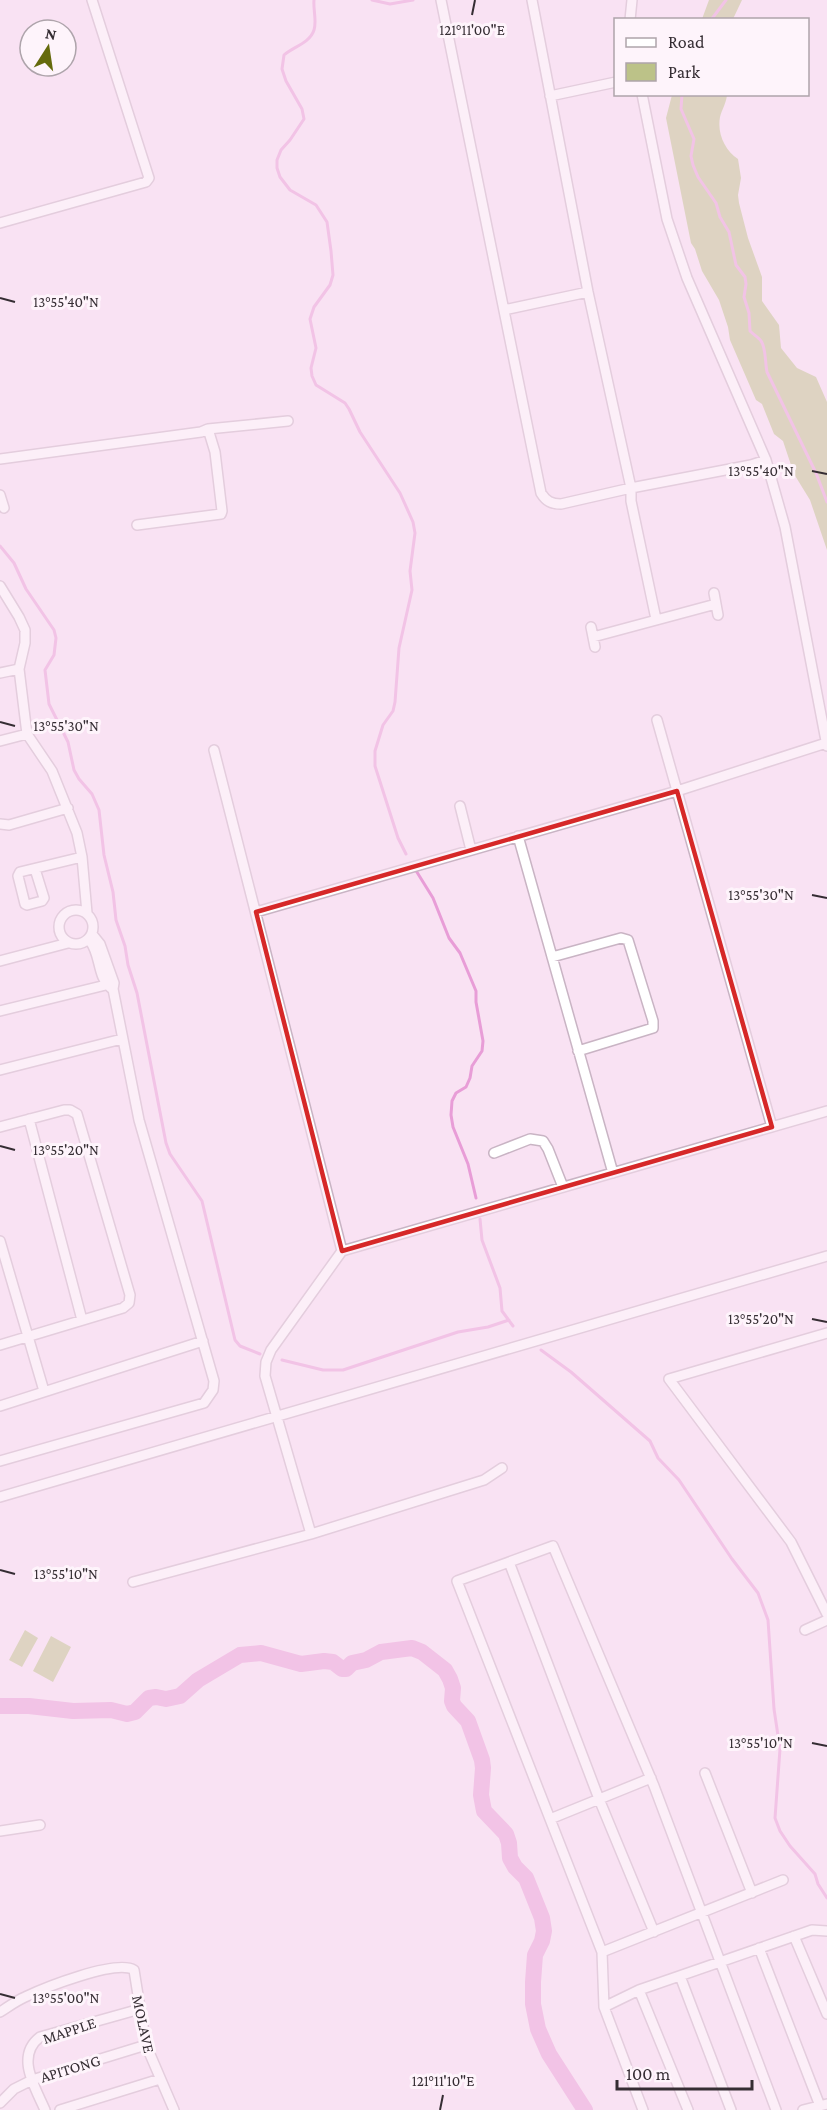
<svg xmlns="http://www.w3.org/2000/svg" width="827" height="2110" font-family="'Crimson Pro',serif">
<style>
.green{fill:#bcc288}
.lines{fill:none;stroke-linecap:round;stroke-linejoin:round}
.stream{stroke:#e89dd7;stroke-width:3}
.river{stroke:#e89dd7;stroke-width:16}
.street-casing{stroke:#c9b4c4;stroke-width:12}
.street{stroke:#fff;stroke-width:9}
.marked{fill:none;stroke:#d62828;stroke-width:4.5;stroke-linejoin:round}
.ticks{fill:none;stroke:#352d33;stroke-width:2}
.labels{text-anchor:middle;stroke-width:6;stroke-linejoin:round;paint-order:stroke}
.street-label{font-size:16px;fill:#352d33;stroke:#fef4fb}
.ticks-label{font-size:15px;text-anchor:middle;fill:#352d33;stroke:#fef4fb;stroke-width:6;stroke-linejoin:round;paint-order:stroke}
</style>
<rect width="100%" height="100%" fill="#f9e2f3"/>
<path class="green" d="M709,0H742L733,19H702Z
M672,95H727C726,104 722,109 720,117C717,134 725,150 738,159L741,178L738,195L739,203L748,238L762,277V301L779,325L781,348L797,368L816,377L827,402V550L810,500L794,474L783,441L774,434L762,404L756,400L730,340L728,327L719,300L702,271L695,249L691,243L666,118Z
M25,1630L38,1638L22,1667L9,1660Z
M51,1636L71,1647L53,1682L33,1671Z"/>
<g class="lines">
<path class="stream" d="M314,0C313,10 317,21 314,30C310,43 293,47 284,55L282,69L286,81L302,109L304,119L290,140L281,150L277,160V168L280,177L290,190L316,205L327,222L331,251L333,275L330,285L314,307L310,319L316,348L311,368L312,376L316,385L345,403L349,409L360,432L400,493L413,522L415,533L410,571L412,590L399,648L395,702L393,711L383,725L375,751V766L398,838L406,854
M372,0L390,4L413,0
M711,20L726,0
M682,94L681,109L694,139L691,156L693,165L698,177L716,203L720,217L729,232L736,265L745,277L746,284L744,297L749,313L750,331C754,335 759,338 761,341C766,347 765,363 767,372L816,473L827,502
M0,546L14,563L26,589L54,630L56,638L54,655L45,670L49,704L68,742L74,770L79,779L92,794L99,810L104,855L113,892L116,920L125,946L128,965L137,993L166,1143L170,1154L202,1201L235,1340L240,1346L260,1354
M415,869L433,898L449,938L460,953L476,991V1002L483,1041L482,1051L472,1066L470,1078L466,1087L456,1093L452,1101L451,1115L453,1127L468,1164L476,1198
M480,1219L482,1240L500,1288L502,1311L513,1326
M541,1350L571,1372L650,1441L658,1458L679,1480L732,1559L758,1593L768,1620L774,1709L780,1749L775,1818L780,1831L790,1846L815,1874L818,1884L827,1898
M282,1360L323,1370H343L458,1332L488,1327L509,1320"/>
<path class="river" d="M0,1706H29L73,1711L111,1710L127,1714L135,1712L149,1698L156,1697L166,1699L180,1696L198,1680L240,1655L261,1653L301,1664L324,1661L333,1662L342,1669H346L352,1663L366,1660L381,1652L412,1648L422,1652L445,1670L450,1679L453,1688L452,1701L454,1706L468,1721L482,1760L483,1768L481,1795L484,1811L506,1834L509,1843L510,1858L515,1867L526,1878L542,1918L544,1931L542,1941L535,1955L533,1982V2004L538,2029L549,2054L585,2110"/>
<defs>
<path id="street" d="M441,0L541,493C546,501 551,504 561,504L631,488L751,465L766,460
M532,0L588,292L631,488V501L656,619
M630,20L632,0
M642,94L667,219L687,278L766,460L785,527L827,746
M550,96L616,82
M0,223L146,182L149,178L92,0
M504,310L588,292
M208,429L288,421
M0,459L201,432L208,429L215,452L222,511L221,514L137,525
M0,495L4,508
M0,586L19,617L25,630V643L19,669L27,734L52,771L77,833L82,857L87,913
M714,593L718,615
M591,627L595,647
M593,637L716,604
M0,673L19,669
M657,720L772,1127
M0,741L27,734
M214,750L342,1251
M460,806L471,850
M0,824L9,825L68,808
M518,836L613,1173
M35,869L44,898L42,901L27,905L25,904L18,876L20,872L82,857
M59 927a17 17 0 1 1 34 0a17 17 0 1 1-34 0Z
M256,912L677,791L826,743
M90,941C101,955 97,977 111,988
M552,957L621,938L628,940L653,1021V1028L578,1051
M0,961L68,943
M0,1011L114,983
M0,1070L122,1039
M29,1119L82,1320
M0,1127L64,1110H70L77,1114L130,1295L129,1303L123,1308L0,1345
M494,1153L530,1139L543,1141L548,1149L563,1187
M0,1241L44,1391
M827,1333L669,1379L791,1542L827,1614
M0,1406L203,1341
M0,1461L204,1403L213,1390L214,1381L139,1120L113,989L114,983L100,944L92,934
M0,1497L827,1256
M311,1534L265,1376L266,1362L271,1350L342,1251L827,1111
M509,1562L599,1799L654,1932
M133,1582L311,1534L484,1480L502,1468
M805,1630L827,1620
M705,1773L752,1893
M550,1819L651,1778
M0,1831L40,1825
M794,1936L827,2014
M759,1948L820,2106
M602,1952L783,1880
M680,1976L731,2110
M639,1990L688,2110
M604,2007L639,1990L812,1930L827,1931
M0,2012C8,2007 16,2001 25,1997C44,1988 116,1959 134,1970L146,2045L174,2110
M0,2103L14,2089L32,2080L146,2045
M45,2110C35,2087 15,2056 40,2037L140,2009
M60,2110L160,2079
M643,2110L604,2007L602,1952L457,1581L553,1546L654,1786L776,2110
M803,2110L827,2104"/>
</defs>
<use href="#street" class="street-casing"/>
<use href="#street" class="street"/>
</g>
<path d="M0 0H827V2110H0ZM677,791L772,1127L342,1251L256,912Z" fill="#f9e2f3" fill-opacity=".55" fill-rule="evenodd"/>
<path class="marked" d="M677,791L772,1127L342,1251L256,912Z"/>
<path class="ticks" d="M472,15L475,0M0,298L15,302M812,471L827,474M0,722L15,726M812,895L827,898M0,1146L15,1150M812,1319L827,1322M0,1570L15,1574M812,1743L827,1746M0,1994L15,1998M440,2110L443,2095"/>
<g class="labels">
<g class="street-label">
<text transform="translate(144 2024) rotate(78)" y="6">MOLAVE</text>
<text transform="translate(69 2030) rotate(-18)" y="6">MAPPLE</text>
<text transform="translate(70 2068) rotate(-17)" y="6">APITONG</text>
</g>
</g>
<g class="ticks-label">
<text x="472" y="35">121°11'00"E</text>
<text x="66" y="307">13°55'40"N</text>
<text x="761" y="476">13°55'40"N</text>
<text x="66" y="731">13°55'30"N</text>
<text x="761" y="900">13°55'30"N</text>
<text x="66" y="1155">13°55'20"N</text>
<text x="761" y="1324">13°55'20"N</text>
<text x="66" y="1579">13°55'10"N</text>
<text x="761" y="1748">13°55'10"N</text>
<text x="66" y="2003">13°55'00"N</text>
<text x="443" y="2086">121°11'10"E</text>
</g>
<rect x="614" y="18" width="195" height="78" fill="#fef4fb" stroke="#aea4ab" stroke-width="1.5"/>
<rect x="626" y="38" width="30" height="9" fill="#ffffff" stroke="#aea4ab" stroke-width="1.5"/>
<text x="668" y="48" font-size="18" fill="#352d33">Road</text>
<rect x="626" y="63" width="30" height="18" fill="#bcc288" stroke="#aea4ab" stroke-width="1.5"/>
<text x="668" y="78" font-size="18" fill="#352d33">Park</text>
<g transform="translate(48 48) rotate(12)"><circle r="28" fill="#fef4fb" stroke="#aea4ab" stroke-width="1.5"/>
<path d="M0-4.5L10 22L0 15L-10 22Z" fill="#656a0c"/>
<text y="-9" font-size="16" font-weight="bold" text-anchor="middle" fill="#352d33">N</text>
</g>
<path d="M617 2080v9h135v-9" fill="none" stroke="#352d33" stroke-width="3"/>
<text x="626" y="2080" font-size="18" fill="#352d33" stroke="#fef4fb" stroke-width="4.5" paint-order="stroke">100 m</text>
</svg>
